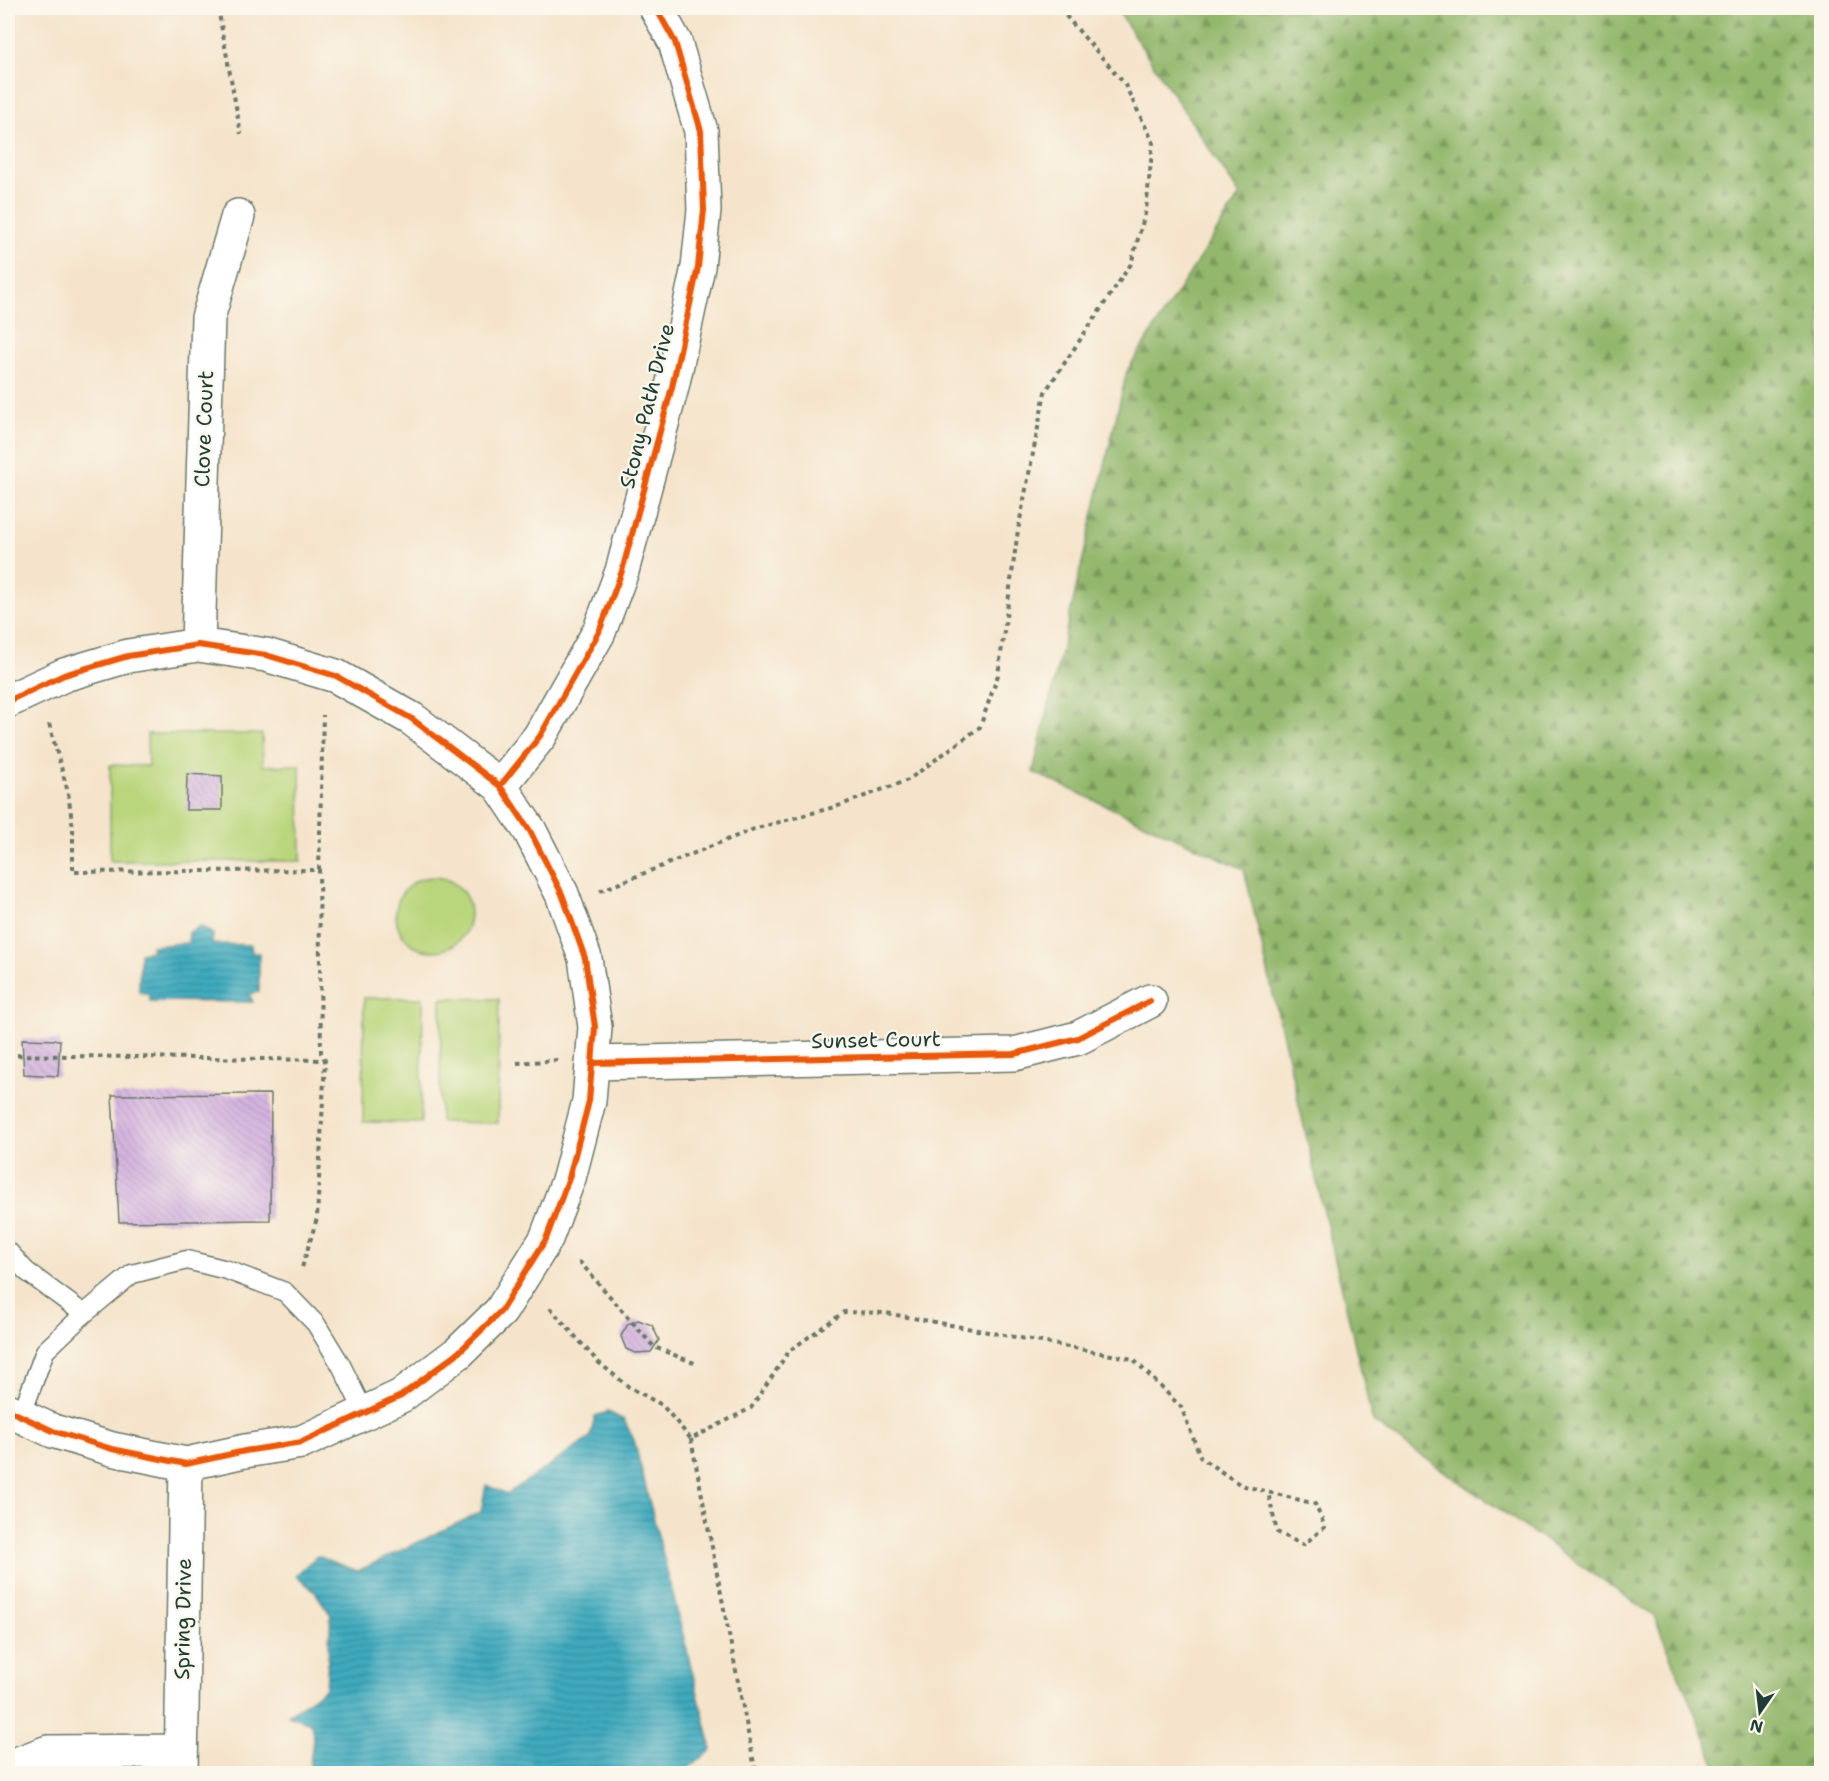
<svg xmlns="http://www.w3.org/2000/svg" width="1829" height="1781" font-family="'Shantell Sans',sans-serif">
<style>
.forest{fill:url(#forest-firs);stroke:#597a50;stroke-width:1.5}
.green{fill:#bad67c;stroke:#6c8a58;stroke-width:1.5}
.water{fill:url(#water-rules);stroke:#2f7479;stroke-width:1.5}
.building{fill:url(#building-back-hatch)}
.lines{fill:none;stroke-linecap:round;stroke-linejoin:round}
.service-casing{stroke:#6a7769;stroke-width:21}
.minor-casing{stroke:#6a7769;stroke-width:36}
.path{stroke:#6a7769;stroke-width:4;stroke-dasharray:4.5 4.5;stroke-linecap:butt}
.service{stroke:#fff;stroke-width:18}
.minor{stroke:#fff;stroke-width:33}
.cycleway-casing{stroke:#fbf7ec;stroke-width:10}
.cycleway{stroke:#e8590c;stroke-width:6}
.labels{text-anchor:middle;stroke-width:4.5;stroke-linejoin:round;paint-order:stroke}
.street-label{font-size:21px;fill:#1f3d34;stroke:#fbf7ec}
</style>
<defs>
<pattern id="forest-firs" width="22" height="20" patternUnits="userSpaceOnUse" patternTransform="scale(1.5)"><rect width="22" height="20" fill="#93b76c"/><path d="M5 1l3.5 6h-7zM16 11l3.5 6h-7z" fill="#77965a"/></pattern>
<pattern id="water-rules" width="6" height="5" patternUnits="userSpaceOnUse" patternTransform="scale(1.5)"><rect width="6" height="5" fill="#3faabe"/><path d="M0 2.5h6" fill="none" stroke="#348c9b"/></pattern>
<pattern id="building-back-hatch" width="6" height="6" patternUnits="userSpaceOnUse" patternTransform="scale(1.5)"><rect width="6" height="6" fill="#cea8de"/><path d="M-1 5l2 2M0 0l6 6M5-1l2 2" fill="none" stroke="#a78ab5"/></pattern>
</defs>
<rect width="100%" height="100%" fill="#fbf7ec"/>
<filter id="ink" filterUnits="userSpaceOnUse"><feTurbulence type="fractalNoise" baseFrequency=".0167" numOctaves="2"/><feDisplacementMap in="SourceGraphic" scale="12" xChannelSelector="R" yChannelSelector="G"/><feConvolveMatrix kernelMatrix="1 2 1 2 8 2 1 2 1" color-interpolation-filters="sRGB"/></filter>
<filter id="wash" filterUnits="userSpaceOnUse"><feTurbulence type="fractalNoise" baseFrequency=".008" numOctaves="4" result="noise"/><feDisplacementMap in="SourceGraphic" scale="24" xChannelSelector="R" yChannelSelector="G"/><feGaussianBlur stdDeviation="1.35" result="paint"/><feColorMatrix in="noise" values="0 0 0 0 0 0 0 0 0 0 0 0 0 0 0 0 0 1.4 0 .05"/><feComposite in="paint" operator="in"/></filter>
<g filter="url(#wash)">
<rect width="100%" height="100%" fill="#f5e4cb"/>
<path class="forest" d="M1116,8H1821V1773H1720L1654,1616L1373,1422L1244,869L1033,772L1127,371L1240,195Z"/>
<path class="green" d="M147,734H262L263,766L300,765L301,861H110V765L148,766Z
M396 914a37 37 0 1 1 74 0a37 37 0 1 1-74 0Z
M364,998H423L421,1123L363,1122Z
M441,998L499,999L498,1123L440,1122Z"/>
<path class="water" d="M201,926L213,934L212,944L251,945L252,953H259V992L249,994L253,1002L150,1001L149,994L139,992L140,953L152,951L151,946L188,943L189,932Z
M608,1412L624,1420L634,1440L712,1750L682,1773H309L313,1738L311,1723L288,1715L326,1688L331,1615L315,1592L296,1575L317,1556L358,1571L481,1512L486,1485L507,1494L590,1438L595,1416Z"/>
<g id="blocks">
<path class="building" d="M187,774L222,776V810H186Z
M22,1039L60,1040L58,1076L24,1074Z
M271,1094L270,1220L119,1222L112,1095Z
M638,1320L652,1325L659,1340L651,1352L635,1353L626,1349L621,1336L628,1324Z"/>
</g>
</g>
<g filter="url(#ink)">
<use href="#blocks" fill-opacity="0" stroke="#6a7769" stroke-width="1.5"/>
<g class="lines">
<defs>
<path id="service" d="M8,1251L26,1271L84,1314
M21,1416L45,1351L84,1314L132,1274L187,1260L227,1270L285,1292L316,1324L341,1365L365,1414"/>
<path id="minor" d="M198,645L208,318L238,216
M8,701L64,675L128,656L198,645L266,655L336,676L412,719L500,786L530,831L562,894L585,958L595,1027L589,1101L569,1178L546,1239L501,1311L459,1352L401,1396L302,1442L245,1451L186,1464L112,1449L53,1431L8,1410
M500,786L540,736L599,632L622,571L672,387L698,267L704,210L701,131L675,42L656,8
M592,1063L1014,1054L1078,1038L1150,1001
M8,1767L48,1752L181,1751
M181,1774L186,1464"/>
</defs>
<use href="#service" class="service-casing"/>
<use href="#minor" class="minor-casing"/>
<path class="path" d="M218,8L241,134
M49,724L68,792L73,829V872L319,870L321,1053L325,1060
M319,870L323,715
M600,891L754,829L838,806L908,780L980,727L998,675L1018,530L1045,392L1131,264L1146,210L1153,142L1124,83L1059,8
M8,1055L325,1060L317,1218L301,1271
M517,1063L559,1060
M579,1261L654,1347L697,1364
M550,1308L598,1362L629,1387L662,1405L691,1439L751,1408L789,1351L844,1312L886,1313L1133,1359L1181,1407L1201,1458L1241,1485L1315,1504L1325,1527L1303,1545L1277,1532L1268,1492
M691,1439L756,1774"/>
<use href="#service" class="service"/>
<use href="#minor" class="minor"/>
<defs>
<path id="cycleway" d="M8,701L64,675L128,656L198,645L266,655L336,676L412,719L500,786L530,831L562,894L585,958L595,1027L589,1101L569,1178L546,1239L501,1311L459,1352L401,1396L302,1442L245,1451L186,1464L112,1449L53,1431L8,1410
M500,786L540,736L599,632L622,571L672,387L698,267L704,210L701,131L675,42L656,8
M592,1063L1014,1054L1078,1038L1150,1001"/>
</defs>
<use href="#cycleway" class="cycleway-casing"/>
<use href="#cycleway" class="cycleway"/>
</g>
</g>
<g class="labels">
<g class="street-label">
<text transform="translate(647 406) rotate(-76)" y="7">Stony Path Drive</text>
<text transform="translate(204 429) rotate(-88)" y="7">Clove Court</text>
<text transform="translate(876 1040) rotate(-1)" y="7">Sunset Court</text>
<text transform="translate(183 1619) rotate(-89)" y="7">Spring Drive</text>
</g>
</g>
<rect width="1829" height="1781" fill="none" stroke="#fbf7ec" stroke-width="30"/>
<g transform="translate(1760 1712) rotate(194)" stroke="#fbf7ec" stroke-width="4.5" paint-order="stroke">
<path d="M0-4.5L10 22L0 15L-10 22Z" fill="#1f3d34"/>
<text y="-9" font-size="16" font-weight="bold" text-anchor="middle" fill="#1f3d34">N</text>
</g>
</svg>
